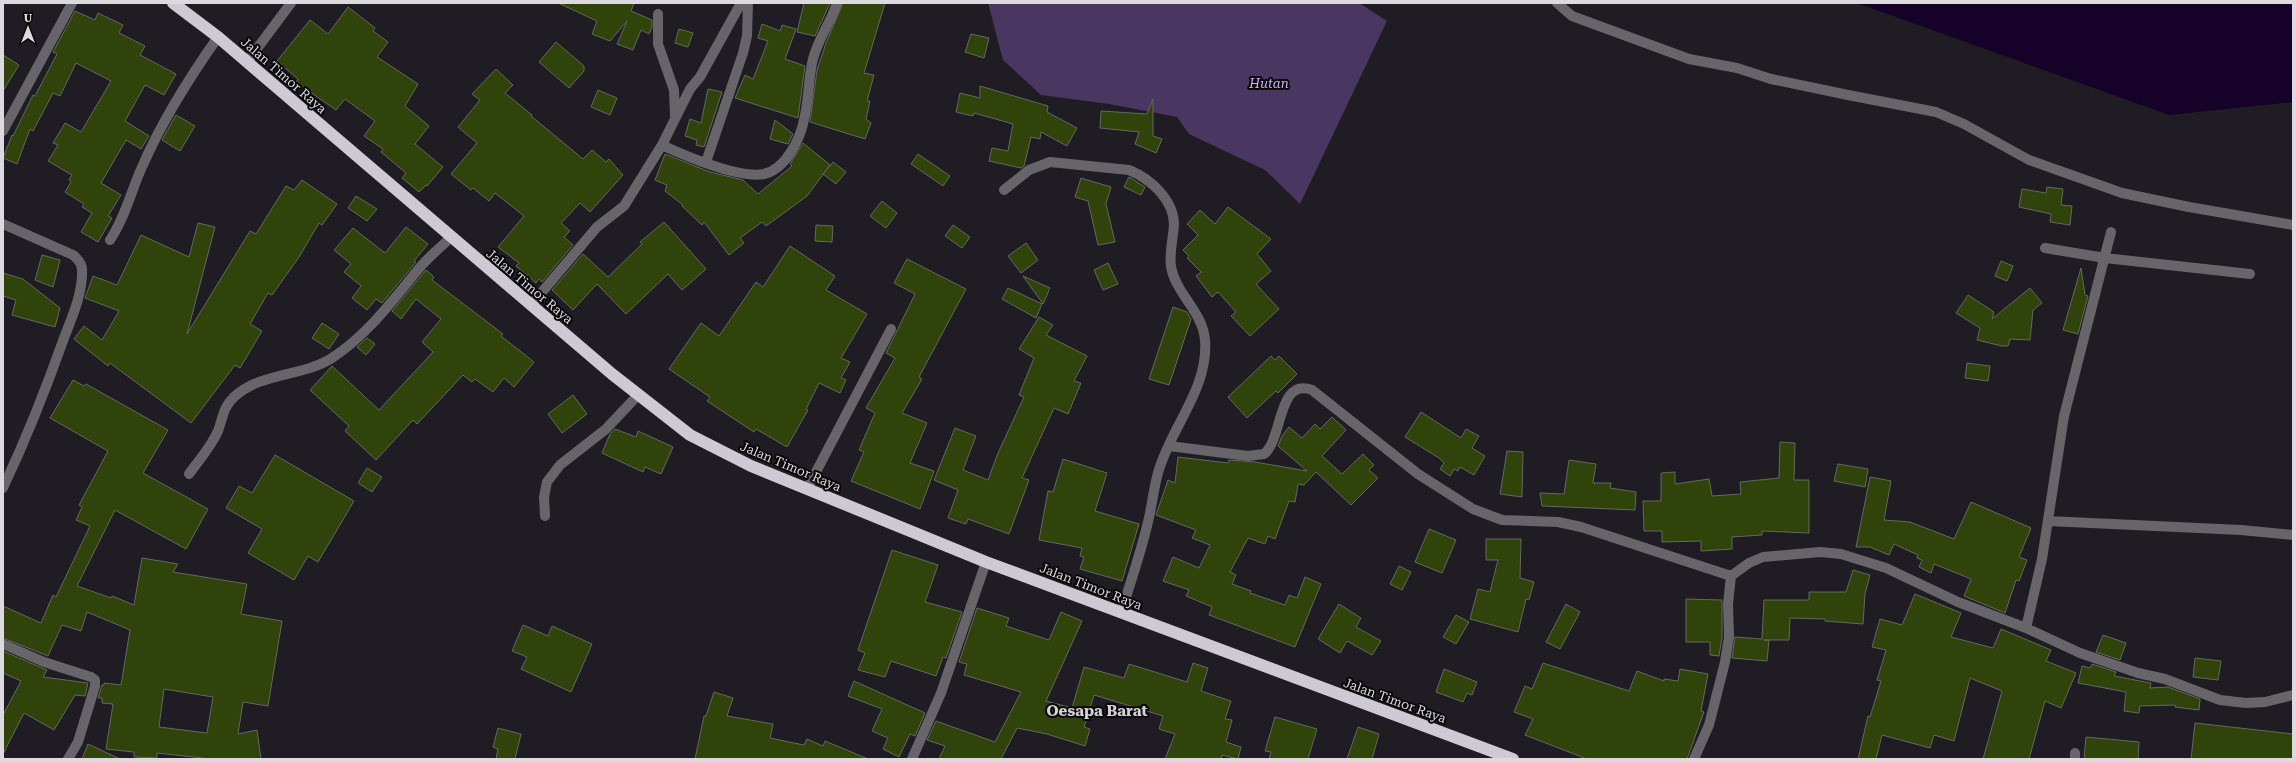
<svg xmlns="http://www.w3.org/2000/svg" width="2296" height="762" font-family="'Roboto Serif',serif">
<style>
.green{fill:#493661}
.water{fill:#160129}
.building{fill:#2f430b;stroke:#646860;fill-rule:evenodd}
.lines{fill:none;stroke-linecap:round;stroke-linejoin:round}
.minor{stroke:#676569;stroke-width:10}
.highway{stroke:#cecad3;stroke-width:12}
.labels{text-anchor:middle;stroke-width:4;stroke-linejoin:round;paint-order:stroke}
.street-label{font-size:13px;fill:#dcdadf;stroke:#09080a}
.park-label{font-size:13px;font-style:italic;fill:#d3b2ff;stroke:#09080a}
.quarter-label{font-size:15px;font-weight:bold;fill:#d5d2da;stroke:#09080a}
</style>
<rect width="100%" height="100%" fill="#1f1d23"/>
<path class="green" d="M988,3H1359L1387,21L1300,204L1265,170L1189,134L1177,117L1109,104L1041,95L1003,60Z"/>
<path class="water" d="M1857,3H2293V102L2169,115Z"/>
<path class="building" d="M558,3H634L631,11L652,20V27L649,34L641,30L633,50L617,44L627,21L610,41L592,34L597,21Z
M804,3H830L815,36L797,32Z
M843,3H885L864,73L874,75L867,101H870L866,119L871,123L865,139L810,122L817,70L826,43Z
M348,7L375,28L373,31L388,42L377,57L418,84L405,106L429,126L415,144L443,167L427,186L426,185L419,192L402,178L406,173L381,152L383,149L364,136L375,121L345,99L336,110L296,82L298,79L277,61L310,20L328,34Z
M75,11L95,20L98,13L123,25L119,33L145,46L140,55L176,74L164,95L145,85L125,121L149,136L141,149L126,140L101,183L121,195L108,216L112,218L98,242L81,232L92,213L82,207L84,204L65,192L71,182L69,180L72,175L48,161L58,145L53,143L65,123L81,132L111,81L76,63L60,96L53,93L33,131L30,129L17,164L3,158L12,135L13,136L33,95L35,96L57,54L53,52Z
M762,24L780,31L782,25L796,29L785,59L805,66L798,118L735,98L745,75L753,79L768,41L758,38Z
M679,29L693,33L688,47L675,43Z
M971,34L989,38L984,58L965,52Z
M556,42L584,66V71L569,88L539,62Z
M3,55L19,65L3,91Z
M496,69L513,85L505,93L532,115L531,116L583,159L592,150L606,162L609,159L623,175L590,212L580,203L561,223L570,231L564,237L573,245L542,282L539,279L536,283L516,266L519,263L498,247L524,216L495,193L489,201L473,188L471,190L451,174L477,143L458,127L480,100L472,94Z
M980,86L1048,106L1047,112L1077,128L1067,146L1041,132L1040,139L1031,137L1024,166L1021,168L989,161L992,148L1008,151L1013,124L974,113L973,116L956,112L960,93L980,98Z
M708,89L722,92L704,147L696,145L697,140L685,136L690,119L701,123Z
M598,90L617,98L610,115L591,107Z
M1153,99V136L1162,139L1156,153L1135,144L1139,132L1100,128L1101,111L1147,114Z
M176,115L195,126L180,151L162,140Z
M775,120L793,134L788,144L770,139Z
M803,143L830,165L807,196L766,226L762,222L740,238L744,243L729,255L704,222L702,225L682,206L683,205L665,191L667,185L655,180L665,154L710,172L743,180L758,194L792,166L790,164Z
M918,154L950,176L943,186L911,164Z
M833,162L846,172L836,184L823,174Z
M1129,177L1145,187L1141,195L1124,187Z
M1081,178L1111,187L1106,204L1115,242L1098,245L1088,201L1075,197Z
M302,180L337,204L322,225L319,223L299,257L272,295L268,293L250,324L262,331L240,368L235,365L191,423L110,363L108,366L74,339L84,326L102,340L119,311L85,298L93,276L117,285L141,235L189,257L198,223L215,227L187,334L250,231L256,234L286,186L294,190Z
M2047,187L2063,189L2061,205L2072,206L2070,225L2050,222L2051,214L2019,207L2022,189L2046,193Z
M356,196L377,209L367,221L348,208Z
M882,201L897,213L886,228L870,216Z
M1228,207L1271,239L1257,254L1271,271L1256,284L1279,309L1250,336L1231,316L1236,312L1218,292L1212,297L1196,276L1201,272L1187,258L1189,256L1183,250L1198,235L1187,224L1200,210L1215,224Z
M664,222L706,269L682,290L668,274L626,314L597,284L573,310L552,290L583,254L608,277L642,244L640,242Z
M816,225L833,226L832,242L815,241Z
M953,225L970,237L962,248L945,236Z
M406,227L428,244L414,261L416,262L382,303L376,299L367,310L352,298L361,286L344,272L351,264L334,250L353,228L385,253Z
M1026,243L1038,260L1021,273L1008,256Z
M790,246L835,276L826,290L867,314L841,358L850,362L841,378L846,380L840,393L819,383L806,409L808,410L787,447L756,429L754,432L707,401L710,397L669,369L701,323L719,336L756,282L763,287Z
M42,255L60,260L53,287L35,280Z
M907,259L966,289L919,377L922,379L902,413L927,423L910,463L934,471L920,509L851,481L864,452L859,450L875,413L866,408L895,358L886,353L915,294L894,283Z
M2001,261L2013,266L2007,281L1995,276Z
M1108,263L1118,284L1103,290L1094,270Z
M2081,268L2085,295L2088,296L2078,334L2063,330Z
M426,270L434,277L432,280L503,334L501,336L534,362L514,387L504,378L493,392L475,379L472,382L463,375L417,424L413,420L376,460L345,431L349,426L310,390L332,366L379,410L433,352L422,342L441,319L416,299L401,319L392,311Z
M3,273L23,279L60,308L55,327L12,315L16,300L3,296Z
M1023,276L1050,288L1043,304Z
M1008,288L1042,304L1036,318L1002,299Z
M2030,288L2042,303L2033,310L2030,340L2010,339L2008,346H2002L1977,340L1980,328L1956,313L1968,295L1994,312L1992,319Z
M1173,307L1187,312L1191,319L1169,385L1149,379Z
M1039,317L1053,325L1046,335L1087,356L1074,381L1081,383L1068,414L1054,408L1022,478L1029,480L1009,534L968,519L966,524L948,518L958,490L934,480L955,428L976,436L963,470L988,480L998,453L1024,397L1019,395L1034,358L1019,349Z
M322,323L339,334L329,349L312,338Z
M367,338L375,344L366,355L357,347Z
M1271,356L1275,360L1279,356L1297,374L1278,393L1276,391L1247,418L1228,397Z
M1967,363L1990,366L1988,381L1965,378Z
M73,380L84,386L86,384L168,430L143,473L208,509L186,549L115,510L77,586L111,598L112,596L134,605L142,558L178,564L173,572L247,584L241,614L282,621L268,706L243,702L238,734L257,730L261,759H211L157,753V758L134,757V752L106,749L113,704L102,703V698H98L102,685H104V683L121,685L130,630L87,612L81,631L62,625L48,656L3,638V606L41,623L53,595L56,597L90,526L76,520L82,507L79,505L108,451L50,418ZM164,689L213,697L207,733L159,727Z
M573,395L587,414L562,433L548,414Z
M1421,412L1461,438L1466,429L1479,436L1472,448L1485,456L1474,475L1460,467L1458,471L1454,469L1450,476L1440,469L1444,463L1439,458L1405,437Z
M1332,417L1346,430L1322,456L1342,474L1363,454L1374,465L1369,470L1378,478L1351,505L1316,472L1304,485L1298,484L1295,502L1289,501L1275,539L1268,536L1265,544L1248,538L1230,572L1236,575L1232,584L1251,591L1250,593L1285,605L1289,595L1297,598L1305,577L1321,584L1295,647L1209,615L1212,607L1186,596L1189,590L1163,581L1173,557L1199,568L1210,545L1192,538L1196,530L1156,515L1168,480L1175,483L1178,457L1228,463L1229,460L1255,462L1307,471L1278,446L1282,436L1289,427L1302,438L1315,424L1320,429Z
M615,429L636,437L638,431L673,447L661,474L645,467L643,472L602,453L610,434Z
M1780,442L1795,443L1794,480H1809V533L1762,531V535L1732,537V549L1701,551V541L1662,542V531H1644L1643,501H1661V473L1675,472V484L1709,479L1712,496L1741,494L1740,482L1779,478Z
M1507,451L1523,452L1522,497L1500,494Z
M275,455L354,501L318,562L308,556L294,580L248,553L262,529L226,508L239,486L252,493Z
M1063,459L1107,473L1095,511L1139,524L1122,581L1080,569L1084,557L1080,556L1082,548L1039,540L1048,491L1053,492Z
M1569,460L1596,464L1593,483H1611L1610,488L1636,492L1635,510L1542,506L1540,493L1564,494Z
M1838,464L1868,469L1865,487L1834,481Z
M367,468L382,477L372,492L358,483Z
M1870,477L1891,481L1884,520L1910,522L1954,539L1971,502L2031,528L2019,557L2027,560L2019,581L2016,580L2005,613L1964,596L1971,579L1934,564L1931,573L1919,567L1922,560L1917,558L1918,555L1894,544L1889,555L1870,547H1856Z
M1429,529L1456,540L1442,573L1415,562Z
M1486,539H1521L1520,578L1534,582L1529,600L1526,599L1518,632L1470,619L1478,589L1490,592L1498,560H1486Z
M892,550L938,565L925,602L962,612L946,658L943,657L936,676L891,661L885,677L858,670L865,653L858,650Z
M1399,566L1411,572L1402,590L1390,584Z
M1853,570L1870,575L1865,594L1863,624L1825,621V619L1790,618L1789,640H1764H1769L1767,661L1732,658L1735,637L1762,639L1764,600H1809V592H1846Z
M1915,594L1961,613L1951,637L1993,648L2001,629L2051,650L2046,661L2076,673L2061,708L2045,701L2029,759H1983L2002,691L1970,678L1954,741L1934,735L1930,748L1882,735L1876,759H1858L1868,716L1870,717L1881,681L1877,680L1886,650L1872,647L1880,619L1902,625Z
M1686,599L1722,600V637L1719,656L1710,655V642H1686Z
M1339,604L1361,618L1356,627L1381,641L1372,655L1347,641L1340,653L1318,639Z
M1566,604L1580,612L1560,649L1546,642Z
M977,608L1009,618L1006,626L1049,640L1061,612L1082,621L1046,701L1072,708L1084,667L1124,678L1129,664L1187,682L1193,663L1208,668L1201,691L1231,701L1225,719L1232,720L1226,742L1241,747L1238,759L1222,755L1221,759H1165L1175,734L1159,729L1163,716L1094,695L1084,727L1090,729L1085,746L1047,734L1017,728L1001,759H939L945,746L927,740L936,721L995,742L1021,692L964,675L967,664L959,662Z
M1456,615L1469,622L1456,644L1443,637Z
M523,625L548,636L552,626L592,644L571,692L521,669L527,657L512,651Z
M2103,635L2126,643L2120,660L2096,652Z
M3,651L47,670L43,677L88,683L85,696L75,695L54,730L24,713L3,754V715L21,681L3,673Z
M2195,658L2221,661L2218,680L2193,677Z
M1543,663L1629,691L1637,671L1664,681V679L1678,681L1680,669L1708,674L1701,711L1704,712L1687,759H1587L1525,735L1533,719L1514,712L1525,686L1532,689Z
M2092,664L2116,672L2114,676L2151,683L2150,688L2168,687L2200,699L2199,710L2175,707V705L2140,706L2139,713L2124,711L2126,692L2078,683L2082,666L2090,668Z
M1444,669L1477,682L1472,695L1467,693L1463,702L1436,692Z
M854,681L925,713L915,736L910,734L899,757L883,749L888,738L872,731L882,709L848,696Z
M714,692L733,698L727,716L773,724L770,738L804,745L807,739L823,746L825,741L868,759H695L704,716H706Z
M1275,717L1317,729L1308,759H1269L1271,752L1265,751Z
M2195,723L2293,734V759H2191Z
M1358,727L1379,734L1372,759H1347Z
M498,728L521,734L515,759H496L498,749L493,747Z
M2086,737L2139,742L2138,759H2084Z
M88,744L120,759H82Z"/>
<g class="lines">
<path class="minor" d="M1557,3L1572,16L1689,59L1737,68L1771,79L1848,95L1936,112L1964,124L2029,160L2122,193L2189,207L2293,225
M658,14V44L674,90L675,116
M247,62L291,3
M3,131L72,3
M662,145C685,156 740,179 764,174C786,169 800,139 804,120C809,100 808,79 813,59C818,39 831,22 837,3
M706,162L743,53L747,36L748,3
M1004,190L1029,170L1050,162L1129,170C1151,179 1174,200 1174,225C1173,239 1169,253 1171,267C1176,294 1203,312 1205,340C1209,389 1170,428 1158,473C1153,490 1152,508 1147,526C1140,555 1130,584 1121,613
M3,224L73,255C78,259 82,264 82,270C83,293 72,317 64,338C46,389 26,439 3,488
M110,240C125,218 131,191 142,167C162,121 189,78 218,37
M2045,248L2105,258L2250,274
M531,305L597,227L624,206L662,145L690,89L700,77L741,3
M1169,446L1248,456L1264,454C1283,440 1277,377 1312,390L1418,474L1473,509L1502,520L1558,522L1581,527L1731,576
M189,474C199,460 211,447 218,431C223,418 223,407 234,397C261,372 302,377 332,358C369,334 394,298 422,265C431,255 441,247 450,238
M807,489L891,329
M545,516L544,497L547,482L560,465L606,429L638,395
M2048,521L2241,530L2293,535
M2026,628L2042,559L2064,416L2111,232
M3,644L44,662L91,677L95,680V686L78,742L68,759
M912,759L941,693L986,562
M1694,759L1709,725L1725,662L1729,637L1728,604L1731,576L1749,563L1763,557L1820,552L1841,554L1886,568L1958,602L2026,628L2080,653L2138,673L2165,679L2220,700L2246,703L2265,702L2293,695
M2075,759V753"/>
<path class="highway" d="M173,3L218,37L612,374L690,435L751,466L986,562L1513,759"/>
</g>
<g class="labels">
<g class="street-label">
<text transform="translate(284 75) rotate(41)" y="5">Jalan Timor Raya</text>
<text transform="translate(530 286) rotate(40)" y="5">Jalan Timor Raya</text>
<text transform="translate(791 466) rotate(23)" y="5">Jalan Timor Raya</text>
<text transform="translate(1091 586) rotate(21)" y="5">Jalan Timor Raya</text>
<text transform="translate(1395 700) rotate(20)" y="5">Jalan Timor Raya</text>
</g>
<g class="park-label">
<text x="1269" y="88">Hutan</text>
</g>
<g class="quarter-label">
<text x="1097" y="716">Oesapa Barat</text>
</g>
</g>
<rect width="2296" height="762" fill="none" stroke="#dcdadf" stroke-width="8"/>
<g transform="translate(28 28)" stroke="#09080a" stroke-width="3" paint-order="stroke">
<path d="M0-3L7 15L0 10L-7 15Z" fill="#dcdadf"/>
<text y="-6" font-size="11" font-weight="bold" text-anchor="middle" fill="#dcdadf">U</text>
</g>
</svg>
